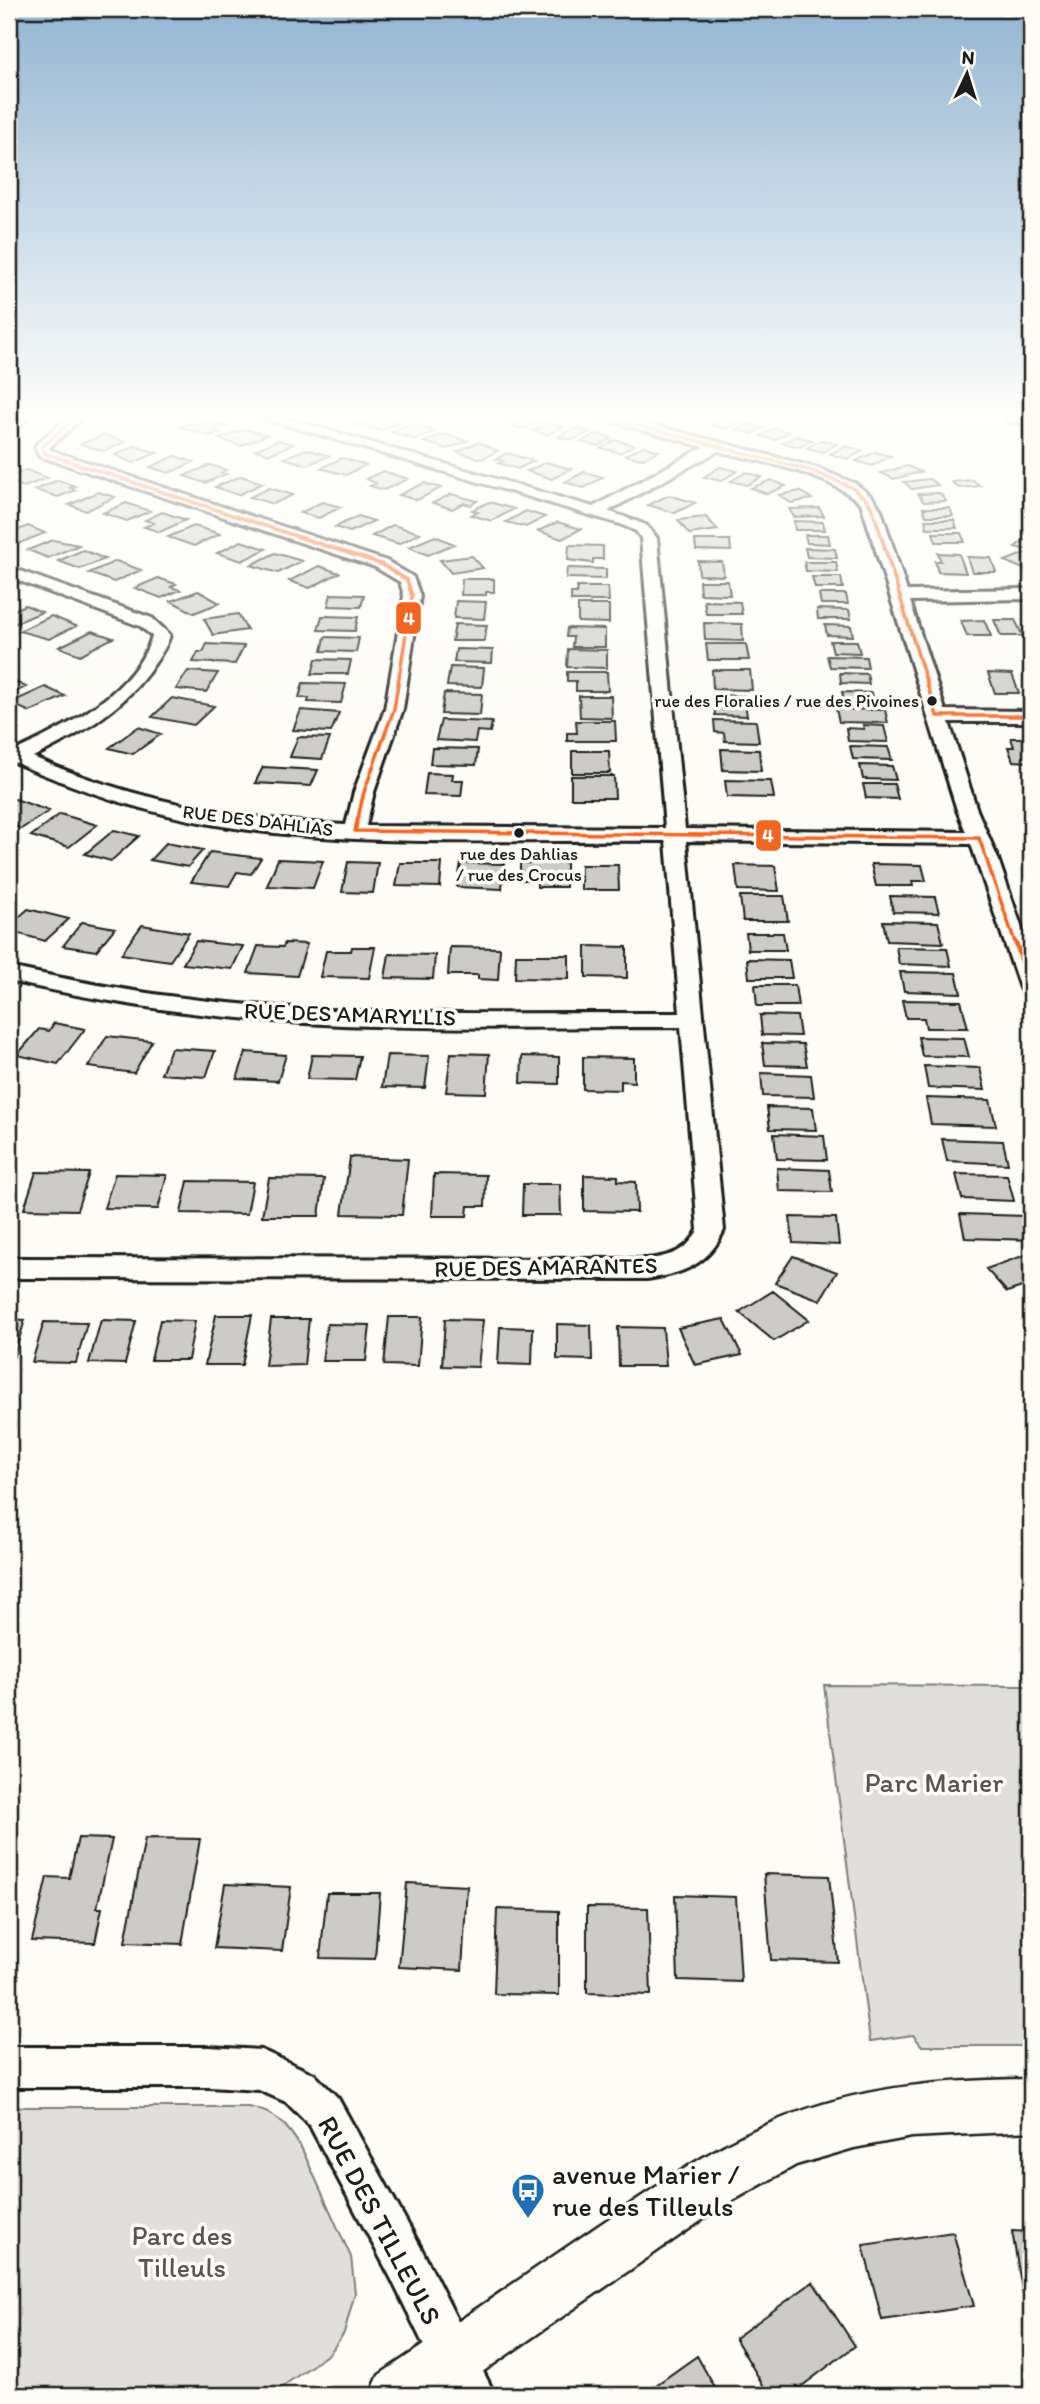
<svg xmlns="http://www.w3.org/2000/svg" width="1040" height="2404" font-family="Itim,sans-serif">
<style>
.green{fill:#e0dfdb;stroke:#7e7e7c;stroke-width:2}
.building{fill:#cccbc8;stroke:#1c1c1c;stroke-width:2}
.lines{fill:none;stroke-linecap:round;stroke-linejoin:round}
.minor-casing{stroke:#1c1c1c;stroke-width:6}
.tertiary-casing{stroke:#1c1c1c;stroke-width:5}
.minor{fill:#fdfcf7;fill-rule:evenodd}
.tertiary{fill:#fdfcf7;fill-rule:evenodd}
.bus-1-far1-casing{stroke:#fdfcf7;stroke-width:7}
.bus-1-casing{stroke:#fdfcf7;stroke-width:10}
.bus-1-far1{stroke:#f26522;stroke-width:3.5}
.bus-1{stroke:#f26522;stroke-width:5}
.bus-dot{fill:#1c1c1c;stroke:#fdfcf7;stroke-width:2.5}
.labels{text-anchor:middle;stroke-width:7;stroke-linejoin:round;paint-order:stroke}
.far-bus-label{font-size:18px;fill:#1c1c1c;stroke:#fdfcf7;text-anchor:end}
.far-street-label{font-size:19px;fill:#1c1c1c;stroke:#fdfcf7}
.street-label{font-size:23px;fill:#1c1c1c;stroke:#fdfcf7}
.near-park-label{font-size:28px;fill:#575655;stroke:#fdfcf7}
.near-poi-label{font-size:28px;fill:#1c1c1c;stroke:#fdfcf7;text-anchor:start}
.near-street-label{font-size:28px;fill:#1c1c1c;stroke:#fdfcf7}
.line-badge{stroke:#fdfcf7;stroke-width:2.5}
.badge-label{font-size:19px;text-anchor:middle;font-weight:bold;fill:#fff}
</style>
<rect width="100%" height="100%" fill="#fdfcf7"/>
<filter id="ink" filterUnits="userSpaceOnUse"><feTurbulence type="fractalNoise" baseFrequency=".0143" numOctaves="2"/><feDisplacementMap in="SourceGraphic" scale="14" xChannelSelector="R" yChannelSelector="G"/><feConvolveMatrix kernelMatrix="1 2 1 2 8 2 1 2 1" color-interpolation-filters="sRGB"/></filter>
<g filter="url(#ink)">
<path class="green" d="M824,1685L1031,1686V2046H922L913,2035L870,2041Z
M9,2107H248C277,2112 287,2125 302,2149L351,2257L355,2293L344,2333L330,2353L270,2395H9Z"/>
<path class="building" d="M9,418H18L29,419L21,427L9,426Z
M372,418H386L401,422L381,431L357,425Z
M524,418H532L541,421L524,429L510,425Z
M725,418H726L741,422L727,429L712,425Z
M209,421L224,426L214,430L220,432L210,436L180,427L189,423L197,425Z
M549,423L563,427L547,435L533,431Z
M410,424L435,431L416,440L391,432Z
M748,424L763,428L752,434L737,430Z
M574,428L589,432L573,440L558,437Z
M775,428L789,432L775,440L761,436Z
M245,429L267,435L241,446L219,439Z
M444,434L468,441L447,449L424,442Z
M596,434L612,438L598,446L581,442Z
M104,435L126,442L103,451L81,444Z
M796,436L812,440L800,447L783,443Z
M278,440L293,444L270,454L255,450Z
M615,440L634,445L620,453L601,448Z
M821,440L837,444L823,452L807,448Z
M478,442L498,451L482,459L457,452Z
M135,446L157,453L133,463L115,455Z
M643,446L659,451L641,459L625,455Z
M845,446L863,451L848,459L830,454Z
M306,449L329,456L307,465L284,458Z
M875,452L891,456L872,466L856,461Z
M507,453L534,461L518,469L498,463L503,461L496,459Z
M175,456L194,462L169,473L150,467Z
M342,458L366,465L346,475L321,468Z
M546,462L571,469L552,479L527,471Z
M210,465L226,470L221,473L226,474L205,483L184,476Z
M907,466L921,472L894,479L881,473Z
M720,467L737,471L721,481L704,477Z
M26,470L47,478L24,487L14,483L9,485V477Z
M383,471L408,479L384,490L370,486L376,483L366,479Z
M584,472L603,477L584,488L565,482Z
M746,472L762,477L747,485L731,481Z
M241,476L263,483L238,495L215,487Z
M929,479L938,485L912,489L904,482Z
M58,480L75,486L70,488L76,490L58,497L35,490Z
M771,480L786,486L767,494L751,488Z
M973,480L980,486L959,488L952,482Z
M424,483L441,488L417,500L399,495Z
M269,488L293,495L273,504L250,497Z
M800,491L812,499L791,503L779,495Z
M98,492L115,497L86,511L69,505Z
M940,493L946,501L924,502L918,494Z
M451,494L477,501L471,505L464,503L452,509L433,503Z
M669,495L695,503L675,513L648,505Z
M322,502L341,507L319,518L300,513Z
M489,502L514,509L492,521L471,515L478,512L472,510Z
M126,503L150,511L127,521L103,513Z
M819,508L824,516L794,517L789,509Z
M923,508H950L953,516H926Z
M526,511L545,517L526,527L506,522Z
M162,512L186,520L160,532L144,527L154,523L145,520Z
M358,516L374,521L350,532L335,527Z
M706,517L718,530L689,534L678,520Z
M925,520H954L957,528H927Z
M794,521L823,522L825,530H795Z
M557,522L581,529L562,539L538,531Z
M393,525L420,533L399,544L372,536Z
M28,526L45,533L15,545L9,542V534Z
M194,526L220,534L194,546L168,537Z
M933,533H961L965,542H936Z
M805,535H828L830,544L807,543Z
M435,536L454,544L428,555L409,547Z
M1028,537L1031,538V551L1015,547Z
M53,540L79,545L48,558L28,550Z
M695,540H730L731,551L696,550Z
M241,541L266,549L242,561L217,553Z
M569,545L603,546V559H593V563L568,560Z
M805,548L835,549L837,558L807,557Z
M83,550L105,559L80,569L58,561Z
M1028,552L1031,554V567L1025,570L1005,561Z
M275,553L302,561L278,573L251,565Z
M938,553L959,554L966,573L938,572L935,561H941Z
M472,556L483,568L451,573L440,560Z
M967,557L991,558L996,572H972Z
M116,561L141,570L114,582L89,573Z
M698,561L722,562L724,576L699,575Z
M804,562H836L838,572L806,571Z
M319,566L339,573L310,588L289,581Z
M567,568L606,569V579L566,578Z
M812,577H841L843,588H815Z
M158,578L176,584L171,587L180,590L161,598L135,588Z
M462,579H494V592H486V595H461Z
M699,581H728L730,595L700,594Z
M577,587H608L609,601H571V593H577Z
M198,591L220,603L194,613L171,601Z
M331,594L364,595L361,607L328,606Z
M819,594H846L848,604H821Z
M456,601L486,602L484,619L454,618Z
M704,601L740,602L742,614H706Z
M25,605L42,612L9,626V612Z
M578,605H609V623L578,622Z
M817,609L849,610L851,619H818Z
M238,614L247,630L213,635L204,619Z
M51,616L76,626L49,639L19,631Z
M322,616L358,617L355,631L318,630Z
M984,620L991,636H967L961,621Z
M994,620H1015L1023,636H1001Z
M704,623L742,624L743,641L705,640Z
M455,624L487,625L484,641H452Z
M825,625L851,626L853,636L827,635Z
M567,628L605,629V647H572L573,637H566Z
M92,631L113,638L80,655L59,647Z
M325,637L359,638L356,652L322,651Z
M830,641H857L860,653L833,652Z
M207,644L244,646L235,664L193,662L198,652H203Z
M706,644H746L749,660H708Z
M456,649L493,650L492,663L454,662Z
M568,649L607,650V668L567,667Z
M827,656L866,657L868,668L830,667Z
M316,659L351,660L348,674H312Z
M450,667L484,668L482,687L447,686Z
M712,670H750L752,690L713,689Z
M188,671L218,673L206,692L176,689Z
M567,672H607L608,691H576V681H567Z
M840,673L867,674L869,684L841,683Z
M988,673L1012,674L1019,693H995Z
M9,679L26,687L9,695Z
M303,683L346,684L341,703L308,702L309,698H299Z
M45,687L65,696L30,712L10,703Z
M842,692L872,693L876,704H845Z
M444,693L482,694L480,715L441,714Z
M714,695L744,696L747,716L715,715Z
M579,696H611L612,718L580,717Z
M172,698L214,706L194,725L152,717Z
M836,709L885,710L888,723L839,722Z
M301,710L339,713L331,732L293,730Z
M441,720L492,722L490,732L477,731L475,742L436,740Z
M714,720L756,721L759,742L725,741L724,733L715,732Z
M576,721H615L616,741H567V733H577Z
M863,725L884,726L888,742L848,741L846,728L864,729Z
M138,727L161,734L133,754L109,748Z
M298,737L330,738L322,759L290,757Z
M1011,738H1031V762L1013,761L1008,747H1014Z
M850,746L888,747L892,760L853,759Z
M432,748L478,749L476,765L430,764Z
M721,749L759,750L761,771L723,770Z
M572,751H609L610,773H572Z
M860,765L892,766L896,780L863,779Z
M263,767L318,770L311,786L255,783Z
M427,773L453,774L452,780H463L461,796L424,795Z
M571,776H614L615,798H571Z
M725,780L771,781L774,798L727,797Z
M863,784H894L898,799L866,798Z
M15,799L49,811L21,829L9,824V803Z
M60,814L97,825L69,847L31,836Z
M114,830L139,836L111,861L85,854Z
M166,843L203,850L188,867L150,860Z
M210,852L261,858L251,874L237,872L229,886L191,882Z
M278,859L323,861L313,888L267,886Z
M348,862L378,863L373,893L342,892Z
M400,863H442L440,887L396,886Z
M461,863L504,864L502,889L457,887Z
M520,863H566V887H537V880H520Z
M871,864L922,865L926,881H912L913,886H876Z
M581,865H618L619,890H581Z
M735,865L775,866L779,891L738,890Z
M740,896H784L788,921H743Z
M890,896L935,897L939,913L893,912Z
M28,909L69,919L45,941L9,931V926Z
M883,921L938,922L943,943L887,941Z
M82,922L115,928L96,951L63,946Z
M142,925L189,933L170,961L121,954Z
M746,933H783L786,950H748Z
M196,941L243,946L232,969L183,964Z
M285,943L307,944L297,976L248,973L258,946L283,947Z
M586,946L627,947V978L586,977Z
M352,947H375L369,978L320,977L326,951H351Z
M450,947L500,948L498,980L478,979V975H448Z
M896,947L947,948L951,966L899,964Z
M389,954L435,955L433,979L385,978Z
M516,955H569V979L515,978Z
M747,959L789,960L792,978H749Z
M900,972L956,973L961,993L904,991Z
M755,985H795L798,1006H757Z
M902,1000L961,1001L968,1028H926L924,1018H906Z
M760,1015L797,1016L800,1036L762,1035Z
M54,1023L85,1029L58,1064L17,1055L39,1029L49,1031Z
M107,1036L152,1041L134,1073L88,1067Z
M918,1037L964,1038L969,1057L922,1056Z
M762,1043L803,1044L807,1066L765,1065Z
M171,1048L215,1051L206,1077L161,1074Z
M246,1052L286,1055L278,1081L237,1079Z
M451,1053L489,1054L486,1093L446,1092Z
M312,1055L360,1056L355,1080L307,1079Z
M387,1055L429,1056L425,1088L382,1087Z
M522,1056L559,1057V1084L521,1083Z
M583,1057L634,1058V1082L621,1081V1090L583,1089Z
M924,1066L980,1068L985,1090L928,1088Z
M761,1073L811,1075L814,1097L763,1096Z
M926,1098L990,1100L996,1126L931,1124Z
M767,1107L813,1108L816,1130L770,1129Z
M774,1134L824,1136L827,1160L777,1159Z
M942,1139L1003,1141L1008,1164L947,1161Z
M350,1157L408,1159L402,1215L342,1214Z
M777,1168L829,1170L832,1192L779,1191Z
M36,1172L89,1173L77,1210L24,1209Z
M115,1174L167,1175L158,1209L104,1208Z
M434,1174L486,1175L485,1206H468L467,1216H432Z
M956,1174L1007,1175L1014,1201L962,1199Z
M584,1175L618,1176V1181L636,1182L637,1212L584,1211Z
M269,1178L324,1179L319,1216H262Z
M188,1181L253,1182L247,1214L181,1213Z
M523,1184H560L561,1215H522Z
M960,1214L1028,1216L1031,1240L965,1238Z
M790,1217L836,1218L839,1245L793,1243Z
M1031,1253V1284L1007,1292L986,1269Z
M793,1256L837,1272L820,1300L775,1283Z
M773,1291L809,1320L774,1341L739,1312Z
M216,1315H252L242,1365H205Z
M389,1317H422L418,1366L384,1365Z
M9,1319L25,1320L12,1362H9Z
M271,1319H309L304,1365L265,1366Z
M445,1319L483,1320L478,1367L442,1366Z
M724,1319L742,1355L695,1365L678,1328Z
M101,1320L136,1321L125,1364L89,1363Z
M160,1320L195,1321L188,1360H151Z
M44,1322L87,1323L76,1363L32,1362Z
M327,1324L370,1325L366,1361H322Z
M557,1324L591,1325L592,1360L557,1359Z
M500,1327L533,1328L532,1365L498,1364Z
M618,1327L663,1328L666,1366H619Z
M78,1838L112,1839L97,1908H102L95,1943L32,1941L47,1877L69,1878Z
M145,1838L200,1839L182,1944L125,1942Z
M764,1874L829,1876L838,1962L771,1960Z
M9,1875L19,1876L9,1920Z
M407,1883L467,1886L462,1970L399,1967Z
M225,1884L291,1887L282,1951L214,1948Z
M327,1893H380L375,1959L320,1958Z
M675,1895L736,1897L741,1982L678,1980Z
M587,1907L648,1908L651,1995L587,1993Z
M497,1909L559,1911V1995L494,1994Z
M1012,2231L1031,2232V2313H1026Z
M953,2232L974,2306L882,2320L863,2245Z
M813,2282L855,2346L790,2395H769L735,2338Z
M697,2356L719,2395H642Z"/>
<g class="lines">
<defs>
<path id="minor" d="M67,418H82L49,448L50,450L387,561L413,577L420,596L403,709L374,792L366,826L665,828L641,538L636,531L620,524L263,418H286L593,507L704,447L602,418H626L722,443L817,468L856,484L872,497L881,510L907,591L1031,589V599L910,601L945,710L1031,711V722H949L977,810L998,859L1031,955V995L1023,993L1020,988L971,844L686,841L724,1230C709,1264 683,1274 647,1279L9,1278V1258L647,1259C669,1257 688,1251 698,1230L681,1027C513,1027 343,1033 176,1011C120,1004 64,993 9,981V967C65,979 120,990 176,997C343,1019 512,1012 680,1013L666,841C519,839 361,849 216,825C144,813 75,789 9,760V747L17,750C66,727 135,692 152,636L140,626L9,577V567L152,618L170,635C166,649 156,661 148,673C117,714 78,735 33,757C134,801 237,820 346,825L354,792L385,709L404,596L400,582L375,567L39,456L35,447L37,444ZM718,451C766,463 822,471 861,503L957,810L966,832L685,829L657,538L646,525L608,511Z
M1005,418H1031V425L1007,421Z
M9,2047H209L261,2050L314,2074L338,2098L421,2248L495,2395H448L391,2278L310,2126L286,2102L259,2090L209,2087H9Z"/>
<path id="tertiary" d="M1031,2079V2131L912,2137L854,2148L796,2165L718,2209L449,2395H370L379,2375C457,2323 534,2269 611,2217C671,2177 728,2137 796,2113C871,2085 951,2080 1031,2079Z"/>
</defs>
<use href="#minor" class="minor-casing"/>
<use href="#tertiary" class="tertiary-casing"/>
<use href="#minor" class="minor"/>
<use href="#tertiary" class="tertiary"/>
<defs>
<path id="bus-1-far1" d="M75,418L42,447L44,453L381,564L407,580L412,596L394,709L364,792L355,831L979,838L1016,945
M610,418L812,471L851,487L867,500L873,510L937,716H1031"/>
<path id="bus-1" d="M1016,943L1031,988"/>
</defs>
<use href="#bus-1-far1" class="bus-1-far1-casing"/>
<use href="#bus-1" class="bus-1-casing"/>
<use href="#bus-1-far1" class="bus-1-far1"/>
<use href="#bus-1" class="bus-1"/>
</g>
</g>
<linearGradient id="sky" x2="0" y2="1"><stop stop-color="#94b5d2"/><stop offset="0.55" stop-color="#fefefb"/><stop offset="1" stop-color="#fefefb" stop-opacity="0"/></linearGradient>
<rect width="1040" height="755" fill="url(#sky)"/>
<defs>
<symbol id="bus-pin" viewBox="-11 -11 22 30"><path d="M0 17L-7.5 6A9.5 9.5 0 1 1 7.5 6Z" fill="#1f6fb2" stroke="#fdfcf7"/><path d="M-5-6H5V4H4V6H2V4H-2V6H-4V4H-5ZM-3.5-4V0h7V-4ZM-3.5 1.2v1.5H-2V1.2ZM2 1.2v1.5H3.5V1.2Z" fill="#fff"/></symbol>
</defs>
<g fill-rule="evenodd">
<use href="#bus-pin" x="509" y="2171" width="38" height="52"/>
</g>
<g class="bus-dot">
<circle cx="932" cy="701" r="6"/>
<circle cx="519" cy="833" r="6"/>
</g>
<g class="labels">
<g class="far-bus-label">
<text x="919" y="707">rue des Floralies / rue des Pivoines</text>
<text x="519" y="860" text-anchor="middle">rue des Dahlias<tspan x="519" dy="21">/ rue des Crocus</tspan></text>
</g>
<g class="far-street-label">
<text transform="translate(258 820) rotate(7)" y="7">RUE DES DAHLIAS</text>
</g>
<g class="street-label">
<text transform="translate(350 1014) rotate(2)" y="8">RUE DES AMARYLLIS</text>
<text transform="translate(546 1267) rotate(-1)" y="8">RUE DES AMARANTES</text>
</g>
<g class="near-park-label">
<text x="934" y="1792">Parc Marier</text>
<text x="182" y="2245">Parc des<tspan x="182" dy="32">Tilleuls</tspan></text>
</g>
<g class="near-poi-label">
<text x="552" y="2184">avenue Marier /<tspan x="552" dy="32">rue des Tilleuls</tspan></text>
</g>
<g class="near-street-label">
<text transform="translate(380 2220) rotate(62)" y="10">RUE DES TILLEULS</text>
</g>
</g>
<g class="line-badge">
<rect x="395" y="601" width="27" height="34" rx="7" fill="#f26522"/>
<rect x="755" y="819" width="27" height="33" rx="7" fill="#f26522"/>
</g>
<g class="badge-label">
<text x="409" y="625">4</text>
<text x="768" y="842">4</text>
</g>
<rect width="1040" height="2404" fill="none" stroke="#fdfcf7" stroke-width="35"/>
<rect x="18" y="18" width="1005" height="2369" fill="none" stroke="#1c1c1c" stroke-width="2.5" filter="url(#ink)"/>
<g transform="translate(967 74) rotate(4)" stroke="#fdfcf7" stroke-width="5" paint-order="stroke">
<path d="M0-5L12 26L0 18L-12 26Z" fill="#1c1c1c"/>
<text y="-10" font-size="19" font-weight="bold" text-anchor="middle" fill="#1c1c1c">N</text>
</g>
</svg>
